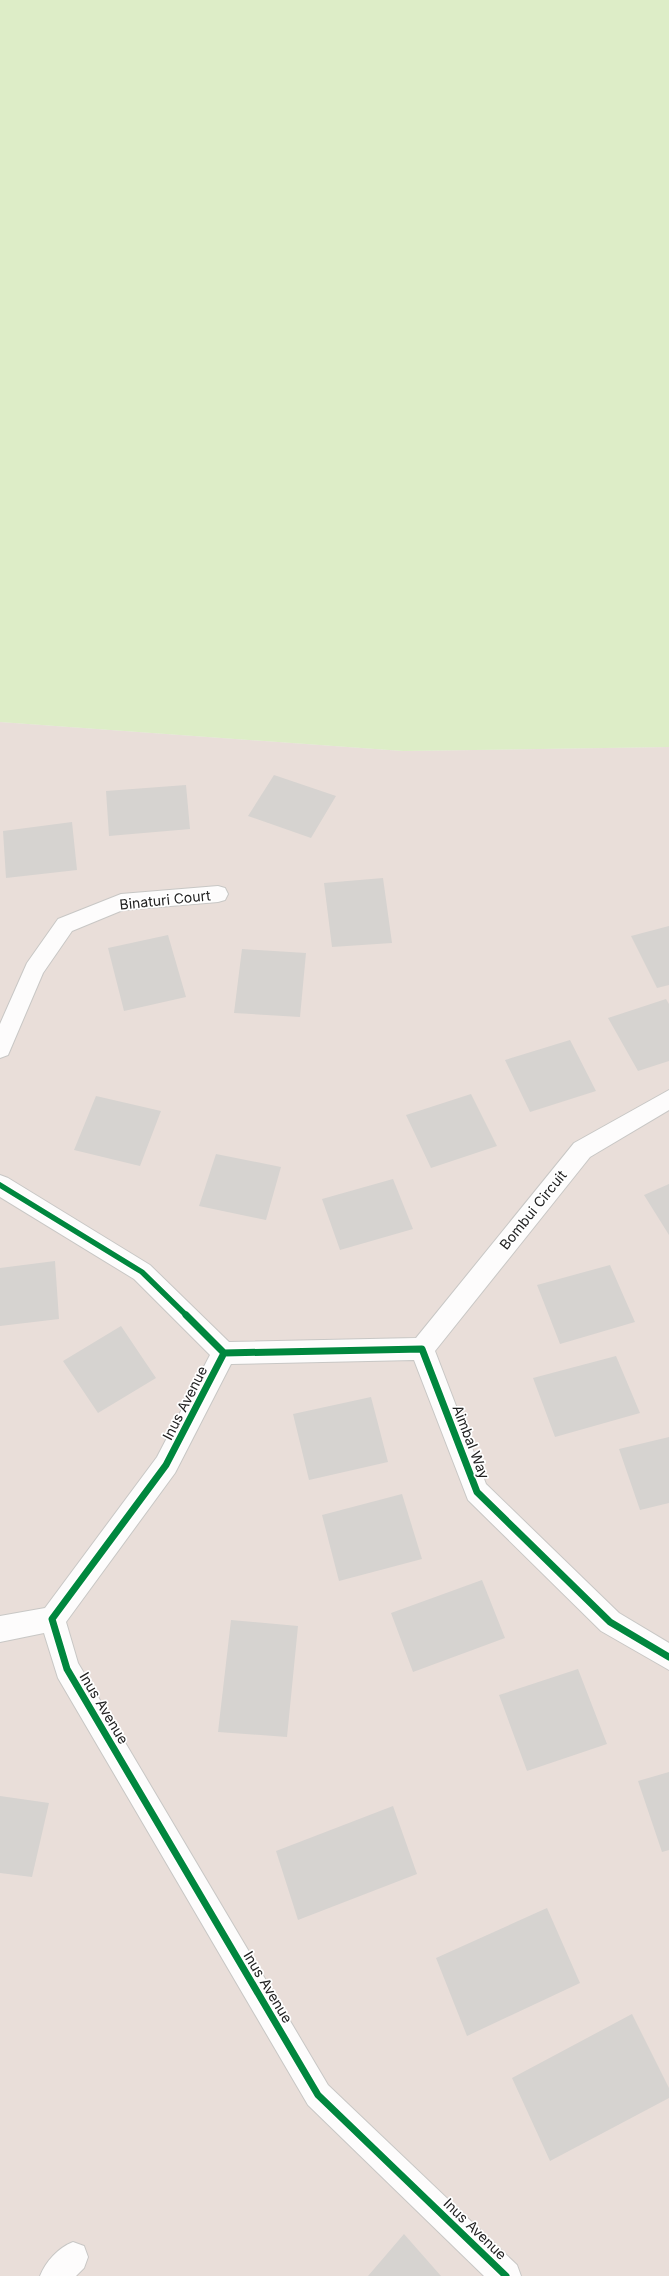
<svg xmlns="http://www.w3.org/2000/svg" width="669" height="2276" font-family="Inter,sans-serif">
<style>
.military{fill:#e9ded9}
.grass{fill:#ddedc7}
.building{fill:#d6d3d0}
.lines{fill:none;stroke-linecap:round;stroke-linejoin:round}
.minor-casing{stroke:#c8c7c5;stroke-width:2}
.minor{fill:#fdfcfc;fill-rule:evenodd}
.cycleway-far1-casing{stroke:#fff;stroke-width:8}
.cycleway-casing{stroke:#fff;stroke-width:10}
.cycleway-far1{stroke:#00873e;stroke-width:5.5}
.cycleway{stroke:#00873e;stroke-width:7}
.labels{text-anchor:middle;stroke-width:3.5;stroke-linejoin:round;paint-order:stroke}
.street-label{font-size:14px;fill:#212121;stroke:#fff}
</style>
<rect width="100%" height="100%" fill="#efede9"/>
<path class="military" d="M0,722L403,751L669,747V2276H0Z"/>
<path class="grass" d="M0,0H669V747L403,751L0,722Z"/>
<path class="building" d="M274,775L336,796L311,838L248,816Z
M186,785L190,829L109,836L106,791Z
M72,822L77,870L6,878L3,831Z
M383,878L392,943L332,947L324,883Z
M669,926V985L657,988L631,936Z
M168,935L186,997L124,1011L108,948Z
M242,949L306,953L300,1017L234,1013Z
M666,999L669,1004V1061L638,1071L608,1018Z
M570,1040L596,1091L530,1112L505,1060Z
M471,1094L497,1146L431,1168L406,1115Z
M96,1096L161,1111L140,1166L74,1150Z
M216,1154L281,1167L266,1220L199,1206Z
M393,1179L413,1229L340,1250L322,1199Z
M669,1184V1235L644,1195Z
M55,1261L59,1319L0,1326V1268Z
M610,1265L635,1322L560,1344L537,1285Z
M121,1326L156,1378L98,1413L63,1361Z
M616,1356L640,1413L555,1437L533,1378Z
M371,1397L388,1462L309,1480L293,1414Z
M669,1437V1503L640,1510L619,1449Z
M402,1494L422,1559L339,1581L322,1515Z
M482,1580L505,1638L413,1672L391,1613Z
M231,1620L298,1626L287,1737L218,1732Z
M578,1669L607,1744L527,1771L499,1695Z
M669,1772V1850L662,1852L638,1781Z
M0,1796L49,1803L32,1877L0,1873Z
M393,1806L417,1874L298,1920L276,1851Z
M547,1908L580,1983L467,2036L436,1958Z
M632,2014L669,2088V2098L550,2161L512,2078Z
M404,2234L441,2276H368Z"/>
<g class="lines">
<defs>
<path id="minor" d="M218,886L225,888L228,894L225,900L218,902L123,910L72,931L43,973L8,1055L0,1058V1024L27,963L58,919L121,894Z
M669,1090V1110L590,1157L435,1351L486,1484L619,1613L669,1643V1670L601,1631L468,1500L414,1360L231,1364L175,1473L66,1622L78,1663L328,2085L517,2265L521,2276H484L308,2105L58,1678L44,1633L0,1642V1616L45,1608L157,1457L210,1355L134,1279L0,1197V1175L8,1178L150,1265L229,1342L416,1338L574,1143Z
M73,2242L84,2246L88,2257L84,2268L76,2276H40C46,2261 58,2248 73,2242Z"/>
</defs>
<use href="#minor" class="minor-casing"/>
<use href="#minor" class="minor"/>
<defs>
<path id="cycleway-far1" d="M0,1185L142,1272L187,1316"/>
<path id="cycleway" d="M186,1315L224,1353L166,1465L52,1619L67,1669L318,2095L506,2276
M224,1353L422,1349L477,1492L610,1622L669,1657"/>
</defs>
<use href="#cycleway-far1" class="cycleway-far1-casing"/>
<use href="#cycleway" class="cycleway-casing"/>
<use href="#cycleway-far1" class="cycleway-far1"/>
<use href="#cycleway" class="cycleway"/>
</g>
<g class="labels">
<g class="street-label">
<text transform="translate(165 900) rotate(-6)" y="5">Binaturi Court</text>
<text transform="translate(533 1210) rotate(-51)" y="5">Bombui Circuit</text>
<text transform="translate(185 1403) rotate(-63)" y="5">Inus Avenue</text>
<text transform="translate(471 1442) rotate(69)" y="5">Aimbal Way</text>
<text transform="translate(104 1708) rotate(59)" y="5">Inus Avenue</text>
<text transform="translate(268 1987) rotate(59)" y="5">Inus Avenue</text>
<text transform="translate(475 2229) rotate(44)" y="5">Inus Avenue</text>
</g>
</g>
</svg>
